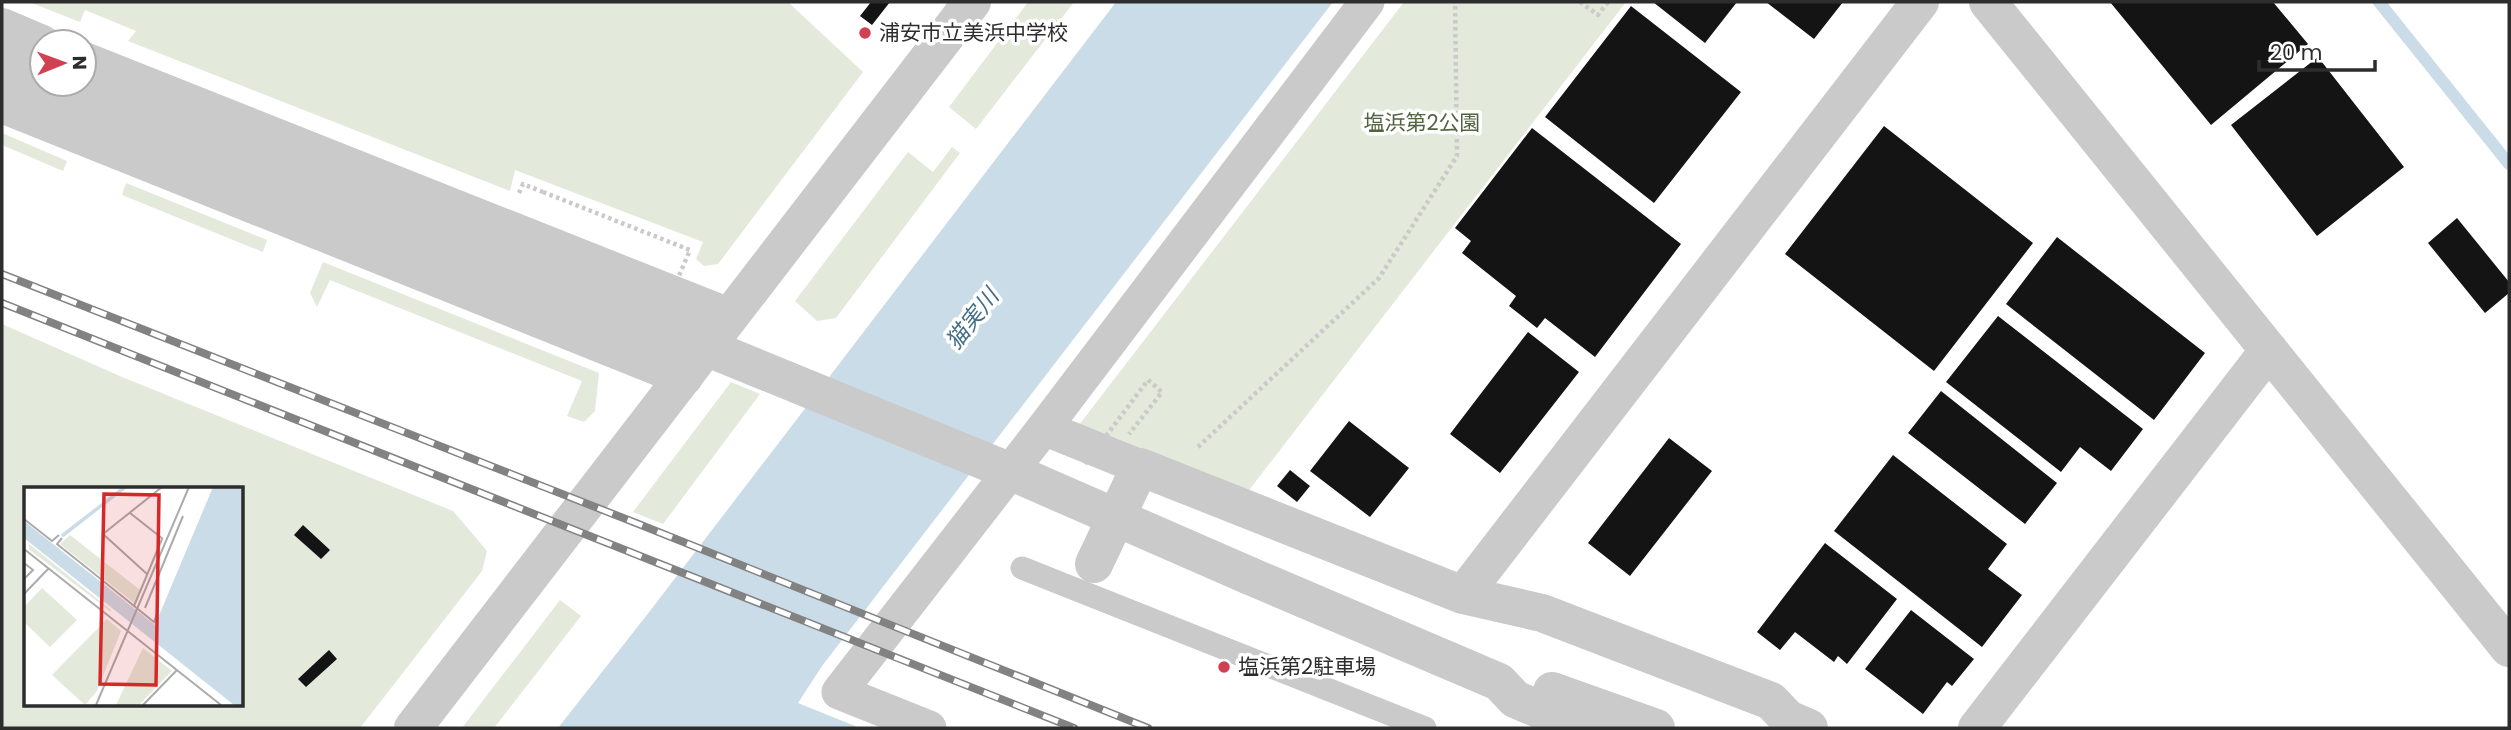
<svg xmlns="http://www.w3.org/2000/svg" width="2511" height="730" font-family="Poppins,'Noto Sans JP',sans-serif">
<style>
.green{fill:#e3e9db;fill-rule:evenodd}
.water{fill:#cadce7}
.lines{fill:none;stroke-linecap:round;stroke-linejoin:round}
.stream{stroke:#cadce7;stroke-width:12}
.building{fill:#141414}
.path{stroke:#cacaca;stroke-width:4.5;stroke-dasharray:3.5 3.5;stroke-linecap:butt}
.service{stroke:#cacaca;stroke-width:23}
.pedestrian{stroke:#cacaca;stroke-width:35}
.minor{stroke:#cacaca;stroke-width:38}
.tertiary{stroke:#cacaca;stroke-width:38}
.rail-casing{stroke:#828282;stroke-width:8}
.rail{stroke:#fff;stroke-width:5;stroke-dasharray:16;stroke-linecap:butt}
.path-bridge{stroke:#cacaca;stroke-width:4.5;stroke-dasharray:3.5 3.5;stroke-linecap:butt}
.tertiary-bridge{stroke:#cacaca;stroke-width:38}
.poi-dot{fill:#d04252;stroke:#fff;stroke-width:2.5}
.labels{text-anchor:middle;stroke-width:7;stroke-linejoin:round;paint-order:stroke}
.poi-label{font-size:21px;fill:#2d2d2d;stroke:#fff;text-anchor:start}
.park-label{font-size:21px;fill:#51633f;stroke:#fff}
.water-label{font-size:23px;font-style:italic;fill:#446e85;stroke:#fff}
.inset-river{fill:none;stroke:#cadce7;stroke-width:3.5}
.inset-road{fill:none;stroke:#ababab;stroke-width:2}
.view{fill:#d62828;fill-opacity:0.15;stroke:#d62828;stroke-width:3.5}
.inset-edge{fill:none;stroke:#2d2d2d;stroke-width:3.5}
</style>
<rect width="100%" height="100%" fill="#fff"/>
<path class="green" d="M29,2H788L863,72L718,264L704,266L696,259L703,242L515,170L510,191L128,41L136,31L85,10L80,22Z
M1028,2H1074L976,129L949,107Z
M1404,2H1626L1246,494L1079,425Z
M2,133L67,161L63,171L2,145Z
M952,147L960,153L836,318L817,321L795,301L908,152L933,172Z
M126,183L267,240L263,252L122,195Z
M323,262L599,373L595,411L584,422L567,416L582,381L330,280L317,307L310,293Z
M2,324L122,377L453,511L487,551L482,571L360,728H2ZM26,489H242V704H26Z
M731,382L760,394L663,524L633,512Z
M560,600L581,616L494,728H462Z"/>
<path class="water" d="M1116,2H1333L822,666L798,703L860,728H558L650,611Z"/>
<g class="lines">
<path class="stream" d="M2379,2L2509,164"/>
</g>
<path class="building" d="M871,2H890L872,25L860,16Z
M1653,2H1737L1705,43Z
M1766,2H1843L1814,39Z
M2110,2H2273L2308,44L2211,125Z
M1631,6L1741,92L1654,203L1545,117Z
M2318,57L2404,167L2317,236L2231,125Z
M1884,126L2033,243L1934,371L1785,254Z
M1532,128L1681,244L1595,357L1545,318L1537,328L1509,306L1516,296L1462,253L1471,241L1455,228Z
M2457,218L2509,282V293L2485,313L2428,243Z
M2057,237L2205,353L2154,420L2006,304Z
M1998,316L2143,429L2111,471L2080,447L2061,472L1946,382Z
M1528,332L1579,372L1500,473L1450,434Z
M1941,391L2057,483L2025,524L1908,433Z
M1349,421L1409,468L1370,517L1310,471Z
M1669,438L1712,471L1630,576L1588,543Z
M1893,455L2007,544L1988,569L2022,595L1982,647L1834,531Z
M1290,470L1310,486L1297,502L1277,486Z
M303,525L330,550L321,559L294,535Z
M1825,543L1897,599L1847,664L1838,656L1834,662L1795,632L1780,650L1757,632Z
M1911,610L1974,659L1952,686L1947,682L1923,714L1865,669Z
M329,650L337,659L306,687L298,679Z"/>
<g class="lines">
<path class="path" d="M1580,2L1598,15L1608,2
M519,193L523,184L543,192
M1198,447L1379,278L1457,156L1455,2"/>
<path class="service" d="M1022,568L1425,728"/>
<path class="pedestrian" d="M1044,428L1140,467
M929,728L839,692L1044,428L1367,2"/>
<path class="minor" d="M1988,2L2509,648
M2,27L42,44
M84,61L729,317
M2,104L684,377
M1094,564L1140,467L1463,595L1542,613L1771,701L1788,719L1809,728
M1463,595L1920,2
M1977,728L2269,350"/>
<path class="tertiary" d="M2,65L42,81
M48,84L365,211
M1250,576L1499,682L1515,699L1582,728
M1552,691L1656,728
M413,728L972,2"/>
<defs>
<path id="rail" d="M2,274L636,523L1148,728
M2,303L1074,728"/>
</defs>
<use href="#rail" class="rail-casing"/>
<use href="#rail" class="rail"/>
<path class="path-bridge" d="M543,192L690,250L672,292
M1085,464L1148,380L1162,392L1129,434"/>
<path class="tertiary-bridge" d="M365,211L647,323L1021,476L1250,576"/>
</g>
<g class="poi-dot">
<circle cx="865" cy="33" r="7"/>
<circle cx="1224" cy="667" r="7"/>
</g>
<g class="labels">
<g class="poi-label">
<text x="879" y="40">浦安市立美浜中学校</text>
<text x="1238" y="674">塩浜第2駐車場</text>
</g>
<g class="park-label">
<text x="1422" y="130">塩浜第2公園</text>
</g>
<g class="water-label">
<text transform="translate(972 319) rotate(-52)" y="8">猫実川</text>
</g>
</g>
<g transform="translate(24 487)">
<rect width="219" height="219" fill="#fff"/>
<path d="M46,48L116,103L110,116L36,57ZM4,56L87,123V125L6,63ZM18,101L53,133L26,160L0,135V120ZM83,132L97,144L73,204L61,218L28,188ZM119,161L148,184L115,218H92Z" fill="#e3e9db"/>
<path d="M189,0H219V218H210L0,51V34L131,138Z" fill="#cadce7"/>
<path class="inset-river" d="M38,49L101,0"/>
<path class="inset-road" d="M106,26L139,52M0,32L28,54L35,48M38,51L33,57L73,89L130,135L133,127M0,62L197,218M0,76L9,83L0,92M123,87L79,47L138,0M0,107L25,81M110,119L138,52M121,121L159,29M72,218L165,0M119,218L153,183"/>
<path class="view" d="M80,7L135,8L132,198L76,197Z"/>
<rect width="219" height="219" class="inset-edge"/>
</g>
<rect width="2511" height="730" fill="none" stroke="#2d2d2d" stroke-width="7"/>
<g transform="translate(63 63) rotate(89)"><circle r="33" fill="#ffffff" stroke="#ababab" stroke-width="2"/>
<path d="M0-5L12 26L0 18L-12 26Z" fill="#d04252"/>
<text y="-10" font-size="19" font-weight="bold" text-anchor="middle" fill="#2d2d2d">N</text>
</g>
<path d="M2259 60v10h116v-10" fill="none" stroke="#2d2d2d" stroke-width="3.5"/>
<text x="2270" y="60" font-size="21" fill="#2d2d2d" stroke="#ffffff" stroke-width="5" paint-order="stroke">20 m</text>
</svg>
